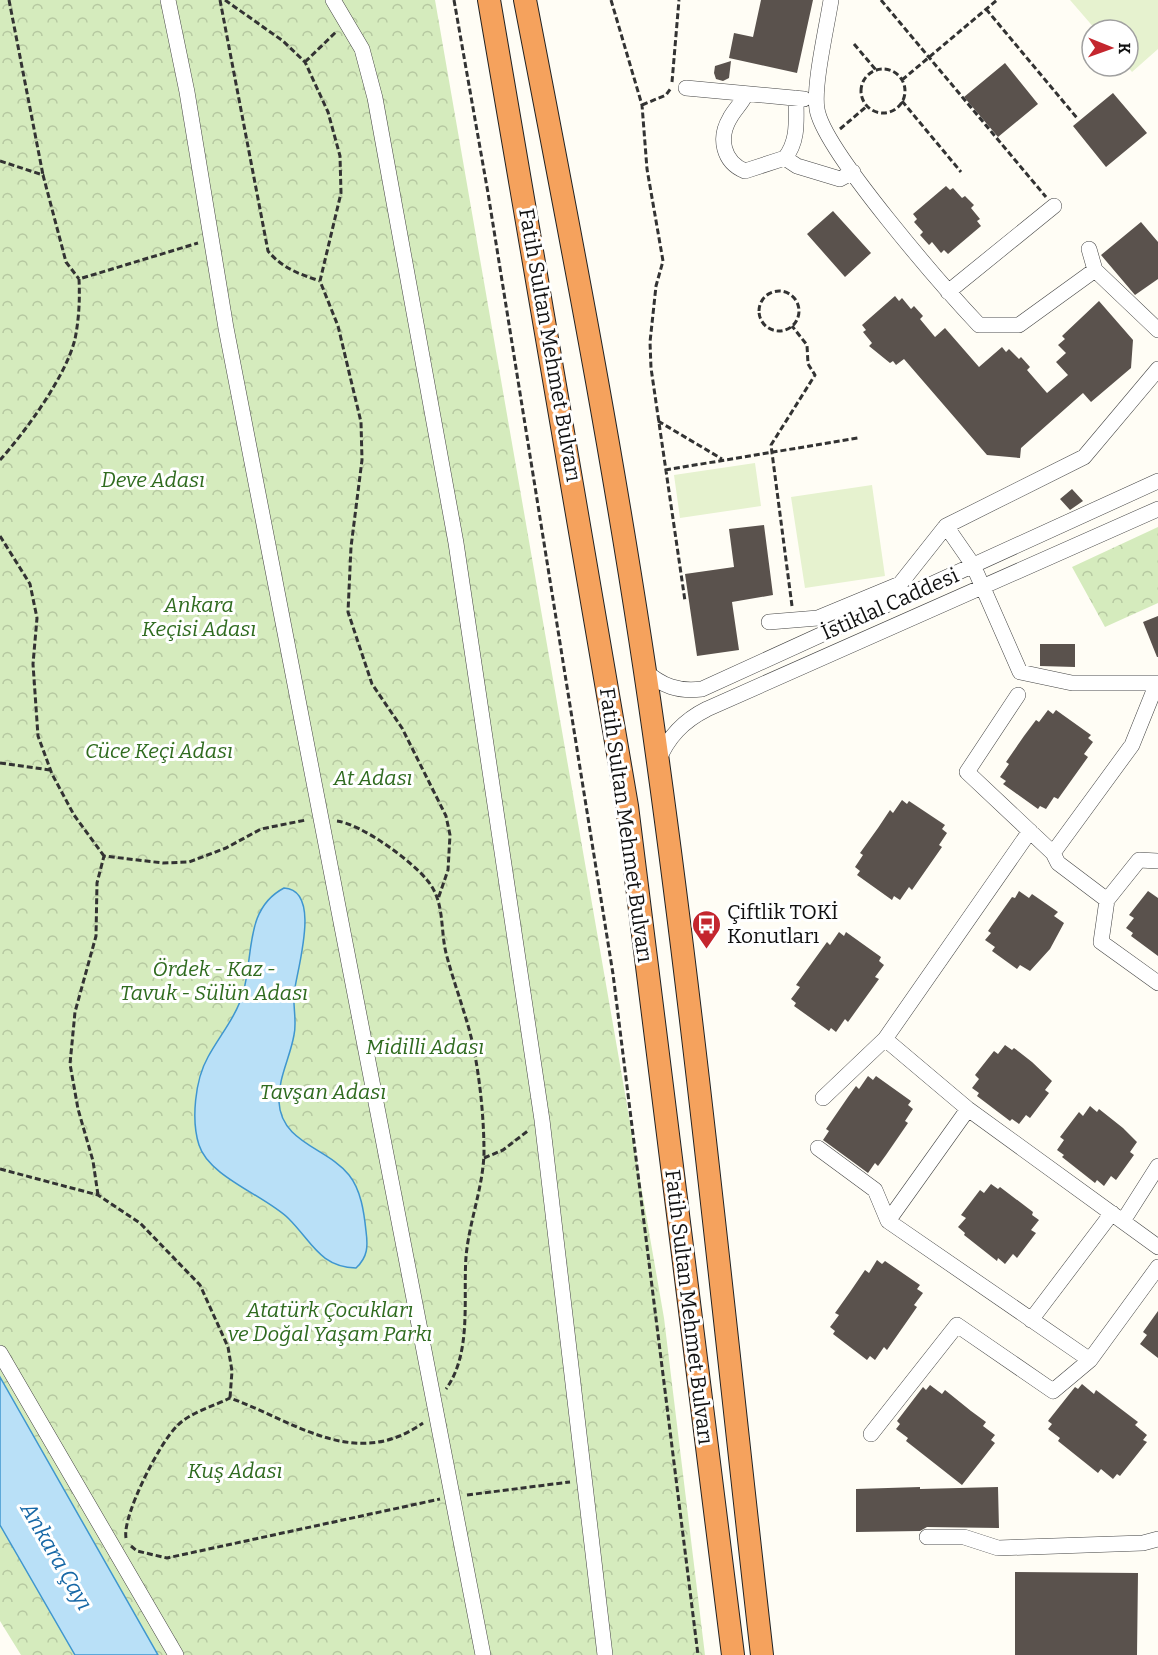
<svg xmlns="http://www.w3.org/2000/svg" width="1158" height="1655" font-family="Bitter,serif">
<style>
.park{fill:url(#park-crowns)}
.pitch{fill:#e6f2cf}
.water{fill:#b9e0f7;stroke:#3f96cf;stroke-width:1.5}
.building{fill:#5a524d}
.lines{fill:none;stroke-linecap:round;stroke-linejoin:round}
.minor-casing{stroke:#444;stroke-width:16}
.highway-casing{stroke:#222;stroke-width:24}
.path{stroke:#333;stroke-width:3;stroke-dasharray:6 3;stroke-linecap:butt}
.minor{stroke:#fff;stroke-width:15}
.highway{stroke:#f5a25d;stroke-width:22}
.labels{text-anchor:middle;stroke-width:6;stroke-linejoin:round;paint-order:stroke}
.street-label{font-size:21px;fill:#111;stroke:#fff}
.park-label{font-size:21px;font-style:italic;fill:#2f6b1f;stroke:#fff}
.poi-label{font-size:21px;fill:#111;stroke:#fff;text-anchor:start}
.water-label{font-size:22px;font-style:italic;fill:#1768a6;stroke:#fff}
</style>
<defs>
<pattern id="park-crowns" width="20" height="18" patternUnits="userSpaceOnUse" patternTransform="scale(1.5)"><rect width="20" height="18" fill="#d5ebbd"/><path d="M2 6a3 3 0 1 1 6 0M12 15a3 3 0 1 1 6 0" fill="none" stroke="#b6c8a1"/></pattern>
</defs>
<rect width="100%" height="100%" fill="#fffdf5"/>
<path class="park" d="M0,0H435L664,1318L705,1655H21L0,1621Z
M1158,527V603L1105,627L1072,567Z"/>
<path class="pitch" d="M1070,0H1158V49L1132,72L1127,66L1128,30H1096Z
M755,463L761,506L680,518L674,475Z
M872,485L885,576L805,588L791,497Z"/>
<path class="water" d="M284,888C323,890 296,972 294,994C293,1008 297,1022 294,1035C290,1058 278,1078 279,1102C281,1143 328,1148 349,1175C361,1190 364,1212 366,1231C368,1246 368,1257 356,1268C320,1267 312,1242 289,1219C266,1196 209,1177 199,1145C191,1120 195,1080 208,1057C220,1035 236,1017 243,993C254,956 244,909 284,888Z
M0,1377L158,1655H75L0,1525Z"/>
<path class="building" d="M761,0H813L797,73L729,58L734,33L753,37Z
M731,61L729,78L723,81L716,79L714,73L715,66Z
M1005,63L1038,104L998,137L964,97Z
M1113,93L1147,133L1106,167L1073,126Z
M946,186L950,190L953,188L962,198L965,196L974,205L971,208L980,219L977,221L981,226L948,254L944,250L941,253L932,242L929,245L920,235L923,232L914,222L917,219L913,214Z
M833,211L871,253L845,277L807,234Z
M1141,222L1158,242V279L1135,295L1101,255Z
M895,296L899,301L902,298L911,309L914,306L923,316L920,319L935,337L945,328L979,367L1002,347L1006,352L1009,349L1019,359L1021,357L1030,367L1027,370L1047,393L1068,375L1056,362L1066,353L1058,345L1065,339L1062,336L1099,301L1133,340L1131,368L1091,402L1083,393L1021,448L1020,458L987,455L904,359L896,365L893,361L890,363L869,346L872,343L863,332L866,330L862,325Z
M1072,489L1083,501L1070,510L1060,499Z
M764,525L773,595L732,602L739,650L697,656L685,574L734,567L729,529Z
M1158,616V657H1157L1143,622Z
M1040,644H1075V667L1040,666Z
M1048,710L1053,714L1056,710L1091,735L1088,738L1093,742L1084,754L1088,757L1058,799L1054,797L1046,809L1040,806L1038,809L1003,784L1006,781L1000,777L1009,764L1006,762L1024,736L1036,720L1039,722Z
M902,800L907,804L909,801L945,825L942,829L947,833L939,845L942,847L912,890L909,887L900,900L894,896L892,900L857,875L860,871L855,867L863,855L860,853L878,828L890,810L893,813Z
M1019,891L1029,898L1032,894L1058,912L1054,916L1064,923L1050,949L1030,971L1020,965L1017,969L992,951L995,947L985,940L991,933L988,931L1012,897L1015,898Z
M1148,891L1158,898V956L1131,936L1133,933L1126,928L1134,918L1129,915Z
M839,932L844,936L846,932L881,957L879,961L884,965L875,977L879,979L848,1022L845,1019L836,1032L831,1028L829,1031L794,1006L796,1003L791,999L800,987L796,985L827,942L830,945Z
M1005,1045L1012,1050L1014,1048L1032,1062L1052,1081L1045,1090L1049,1093L1030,1118L1026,1115L1019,1124L1012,1119L1010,1121L977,1096L979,1093L972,1088L979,1079L975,1075L994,1051L998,1054Z
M868,1076L873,1080L876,1076L911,1101L908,1105L913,1109L905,1121L908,1123L886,1155L878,1166L875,1163L868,1173L823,1140L829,1131L826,1129L848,1097L856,1086L859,1089Z
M1090,1106L1097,1112L1099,1109L1123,1128L1137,1142L1130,1152L1134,1155L1116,1180L1111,1176L1104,1186L1097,1180L1095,1183L1062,1157L1064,1155L1057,1150L1064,1140L1060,1137L1079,1112L1083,1116Z
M991,1184L998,1189L1000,1187L1033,1212L1032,1215L1039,1220L1031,1230L1036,1233L1017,1258L1013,1254L1005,1264L998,1258L997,1261L964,1235L965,1233L958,1227L966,1218L961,1215L980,1190L984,1193Z
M877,1260L882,1264L885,1261L920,1285L917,1289L923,1293L914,1305L917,1307L887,1350L884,1347L875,1360L870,1356L867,1360L833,1334L835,1331L830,1327L839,1315L835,1313L850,1292L865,1270L869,1273Z
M1158,1311V1358L1140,1344L1147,1335L1143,1332Z
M1082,1384L1094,1394L1096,1390L1138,1422L1135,1425L1147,1435L1143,1440L1147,1442L1120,1476L1117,1474L1113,1479L1101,1469L1098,1473L1058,1441L1060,1438L1048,1429L1052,1424L1048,1421L1075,1387L1078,1389Z
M930,1385L942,1394L945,1390L971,1411L986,1422L983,1426L995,1435L991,1440L995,1443L962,1485L906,1441L908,1438L896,1429L900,1424L897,1421L923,1387L926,1390Z
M920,1487V1489L998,1487L999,1528L927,1527L920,1531L856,1532V1489Z
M1015,1572L1138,1573L1137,1655H1015Z"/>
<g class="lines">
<defs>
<path id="minor" d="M168,0L187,92L226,328L483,1655
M333,0L362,49L375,98L456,543L542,1120L605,1655
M831,0C827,26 813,86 817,109C823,150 946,290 979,325H1019L1095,270L1158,330
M686,88L804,99
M746,94C742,103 735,109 730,118C718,138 723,162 745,171L785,158C799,140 796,120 796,98
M785,158L797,166L840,179L853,172
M1089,249L1095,270
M948,292L1054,206
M946,526L973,565L1020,672L1072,683H1158
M769,622L818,618L900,584L946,526L1084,457L1158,369
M644,670C662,686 678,692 702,689L1158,481
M1018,695L967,772L1053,853L1058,863L1107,900
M658,761C668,737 683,721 707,709L1158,509
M1053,853L1132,745L1157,683
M1158,861L1139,860L1107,900L1101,942L1158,983
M885,1039L968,1109L1158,1247
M823,1098L885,1039L1030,831
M968,1109L888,1221L1090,1360
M818,1148L875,1190L888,1221
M1123,1221L1158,1166
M1031,1320L1112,1213
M0,1353L176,1655
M871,1434L957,1325L1053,1391L1090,1360L1158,1267
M927,1537H964L998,1548L1143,1543L1158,1539"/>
<path id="highway" d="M489,0L627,806L733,1655
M525,0C574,253 623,506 658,762C699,1059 728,1357 762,1655"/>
</defs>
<use href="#minor" class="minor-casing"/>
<use href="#highway" class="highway-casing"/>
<path class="path" d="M9,0L43,175
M220,0L268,251C282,268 299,274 320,281
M225,0L283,41L305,62L328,112L340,156L341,193L320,281L338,326L361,422L362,460L351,547L348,612L372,684L402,728L446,816L450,835L448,870L438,899
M454,0L488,193L613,974L698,1655
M611,0L642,105L647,169L663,261L656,286L650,342L651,368L685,601
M881,0L1046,197
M986,9L1077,118
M854,44L876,70
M305,62L337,31
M861 91a22 22 0 1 1 44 0a22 22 0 1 1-44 0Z
M902,80L997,0
M672,82L679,0
M902,101L961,172
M642,105L666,95L671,88
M840,129L867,106
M0,161L43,175L66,262L79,279
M759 311a20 20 0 1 1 40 0a20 20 0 1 1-40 0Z
M658,421L722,459
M0,460C26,431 66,376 75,339C79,319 80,299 79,279L198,243
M665,470L858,438
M0,536L30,584L37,618L33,664L38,736L52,774L74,815L104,856
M792,606L771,445L815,375L808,364L807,345L792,326
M0,763L50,770
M337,821C361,824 411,860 427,880C445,901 440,928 446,953C454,984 466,1014 473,1045C480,1079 484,1118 484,1153C483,1188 469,1222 466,1257C463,1299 472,1353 446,1389
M484,1158L503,1150L529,1130
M0,1169L98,1195L140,1223L200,1285L228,1347L232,1371L230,1398
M98,1195L93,1161L78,1109L70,1064L75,1012L96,936L97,883L104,856L163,863L189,862L226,848L261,829L306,820
M467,1495L570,1482
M126,1538C122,1516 160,1442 177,1426C189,1413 214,1406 230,1398C296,1422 355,1471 423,1423
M131,1546L137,1551L167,1558L440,1499"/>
<use href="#minor" class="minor"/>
<use href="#highway" class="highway"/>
</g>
<defs>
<symbol id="bus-pin" viewBox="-11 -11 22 30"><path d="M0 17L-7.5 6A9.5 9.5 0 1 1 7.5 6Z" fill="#c4262e" stroke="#fff"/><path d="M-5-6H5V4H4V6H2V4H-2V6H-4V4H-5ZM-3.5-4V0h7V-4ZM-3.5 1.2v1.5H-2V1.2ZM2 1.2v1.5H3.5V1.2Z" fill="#fff"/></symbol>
</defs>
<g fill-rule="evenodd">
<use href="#bus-pin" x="690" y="908" width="33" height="45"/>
</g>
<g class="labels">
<g class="street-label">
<text transform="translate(550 345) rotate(80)" y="7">Fatih Sultan Mehmet Bulvarı</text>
<text transform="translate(890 604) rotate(-24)" y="7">İstiklal Caddesi</text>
<text transform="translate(626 825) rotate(82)" y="7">Fatih Sultan Mehmet Bulvarı</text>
<text transform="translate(689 1307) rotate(83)" y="7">Fatih Sultan Mehmet Bulvarı</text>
</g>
<g class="park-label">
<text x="153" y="487">Deve Adası</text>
<text x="199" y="612">Ankara<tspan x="199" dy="24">Keçisi Adası</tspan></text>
<text x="159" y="758">Cüce Keçi Adası</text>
<text x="373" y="785">At Adası</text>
<text x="214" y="976">Ördek - Kaz -<tspan x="214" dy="24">Tavuk - Sülün Adası</tspan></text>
<text x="425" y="1054">Midilli Adası</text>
<text x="323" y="1099">Tavşan Adası</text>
<text x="330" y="1317">Atatürk Çocukları<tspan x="330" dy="24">ve Doğal Yaşam Parkı</tspan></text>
<text x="235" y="1478">Kuş Adası</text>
</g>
<g class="poi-label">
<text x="727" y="919">Çiftlik TOKİ<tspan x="727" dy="24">Konutları</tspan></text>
</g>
<g class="water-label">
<text transform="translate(57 1556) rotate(60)" y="8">Ankara Çayı</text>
</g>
</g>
<g transform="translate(1110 48) rotate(91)"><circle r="28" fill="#ffffff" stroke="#a0a0a0" stroke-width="1.5"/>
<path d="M0-4.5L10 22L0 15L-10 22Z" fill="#c4262e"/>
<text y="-9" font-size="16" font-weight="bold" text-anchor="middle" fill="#111111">K</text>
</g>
</svg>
